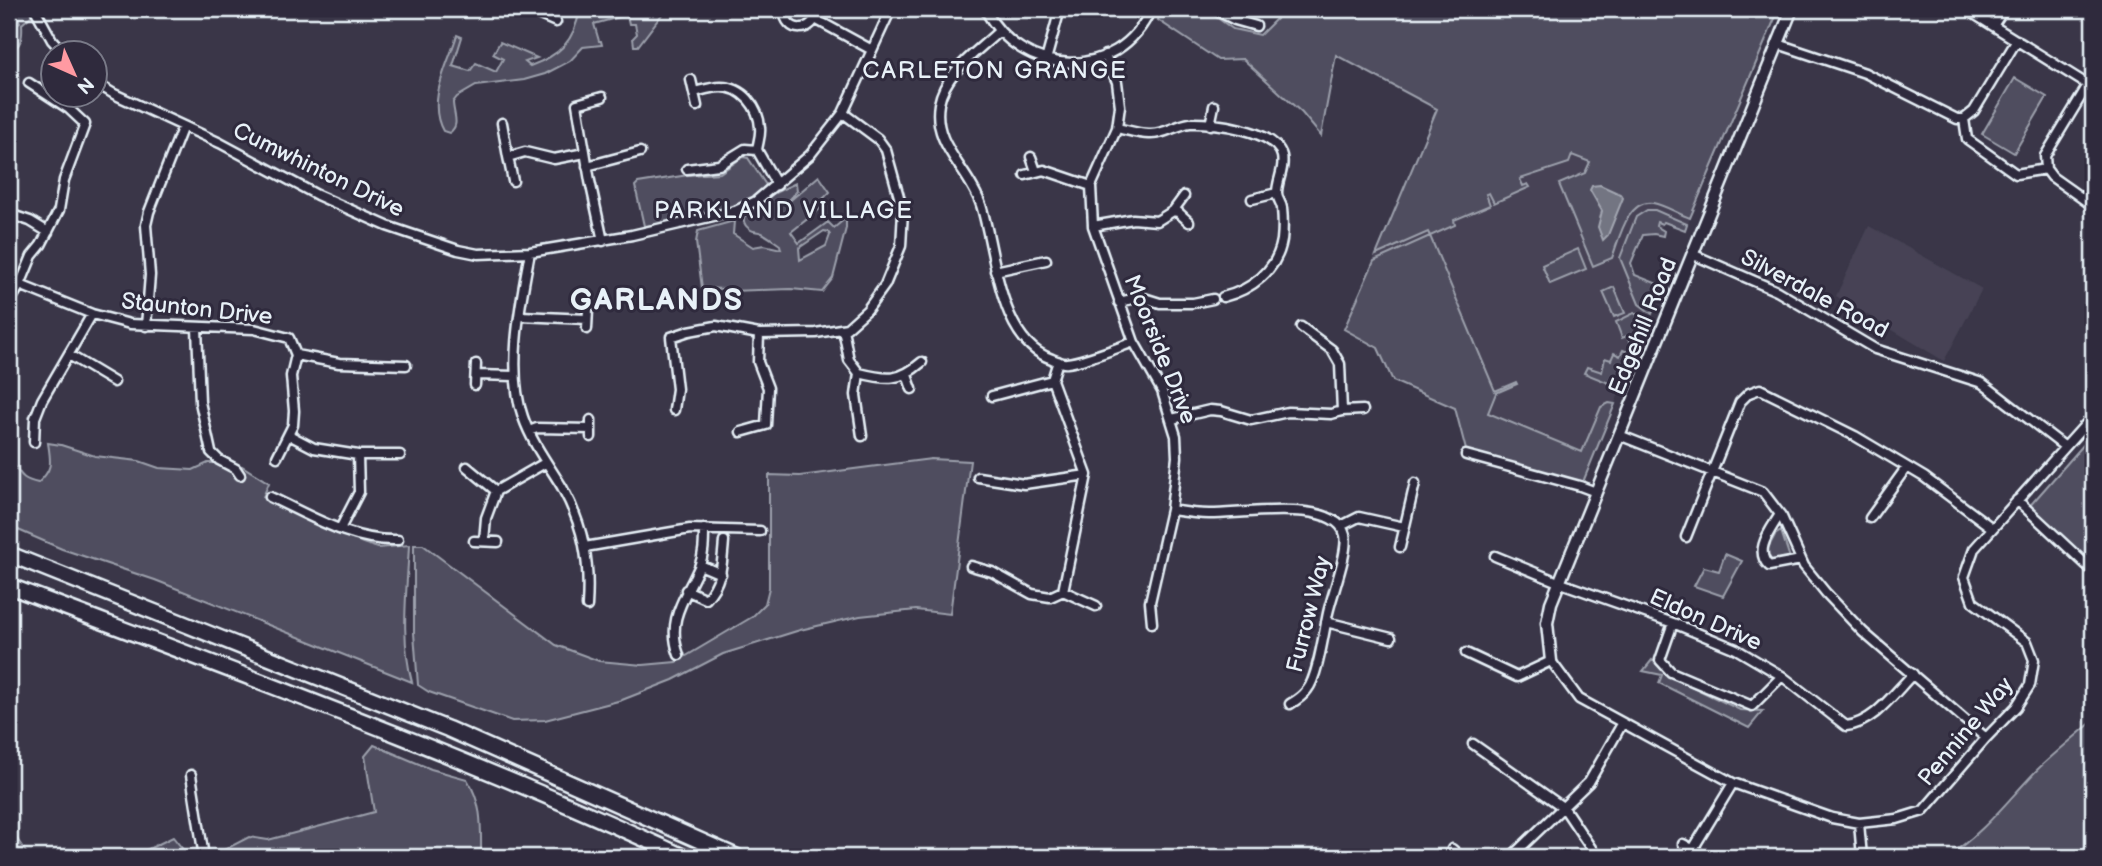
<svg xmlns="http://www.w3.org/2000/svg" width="2102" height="866" font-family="'Balsamiq Sans',sans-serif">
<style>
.built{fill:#464354}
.green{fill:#504e5f;stroke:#9ca0ac;stroke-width:2;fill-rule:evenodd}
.water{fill:#737482;stroke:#a2a6b1;stroke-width:2}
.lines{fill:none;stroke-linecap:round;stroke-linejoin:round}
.minor-casing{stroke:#e8f1f8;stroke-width:13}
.tertiary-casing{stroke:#e8f1f8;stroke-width:15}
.motorway-casing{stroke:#e8f1f8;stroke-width:19}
.minor{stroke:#2f2a3d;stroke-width:8}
.tertiary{stroke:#2f2a3d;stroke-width:10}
.motorway{stroke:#2f2a3d;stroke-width:14}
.labels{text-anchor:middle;stroke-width:6;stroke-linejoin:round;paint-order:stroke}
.street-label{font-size:23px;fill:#e8f1f8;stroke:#2f2a3d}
.neighbourhood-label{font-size:24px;letter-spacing:2px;fill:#e8f1f8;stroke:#2f2a3d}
.district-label{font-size:30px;font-weight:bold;letter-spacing:2px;fill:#e8f1f8;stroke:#2f2a3d}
</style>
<rect width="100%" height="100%" fill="#3a3648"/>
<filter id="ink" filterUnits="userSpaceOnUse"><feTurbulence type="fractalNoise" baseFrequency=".0143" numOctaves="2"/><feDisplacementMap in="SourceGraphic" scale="14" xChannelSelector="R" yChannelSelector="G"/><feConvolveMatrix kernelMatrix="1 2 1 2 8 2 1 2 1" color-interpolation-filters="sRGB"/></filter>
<g filter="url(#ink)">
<path class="built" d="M1438,109L1569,163L1572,155L1695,207L1685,230L1664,222L1660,228L1664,231L1663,236L1654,234L1643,235L1631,263L1635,275L1663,286L1585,477L1465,437L1455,408L1393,381L1378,348L1344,329Z
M1869,226L1982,289L1944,361L1836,296Z"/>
<path class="green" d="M9,9H31V16L22,24C23,39 21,45 9,54V29L20,22L16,15L9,19Z
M580,9H587L589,12L609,9H666L638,46H634L633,38L637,34L635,24H629L627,15L594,24L599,41H601L602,45L583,47L570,61L545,74L524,80L476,86L457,97L453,102C453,114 461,125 449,133L443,131C426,101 448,65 457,35L462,37L453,66L470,71L476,63L496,72L503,59L493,54L500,42L537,58L525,62L530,66C560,55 574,42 580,9Z
M1161,9H1205L1233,29L1260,35L1286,9H1779L1690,218C1678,214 1665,205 1653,203C1627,199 1619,240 1612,258L1593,266L1559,184L1585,173L1590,162L1572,155L1569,163L1520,179L1523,186L1528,184L1530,187L1494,203L1489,193L1486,194L1490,205L1454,220L1455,225L1430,236L1495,391L1516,382L1517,384L1496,393L1488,413L1582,452L1601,407L1609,403L1615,404L1583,482L1466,450L1455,408L1393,381L1378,348L1344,329L1374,261L1430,236L1428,232L1376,255L1437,109L1336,55L1321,136L1302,113L1243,59L1218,60L1158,20Z
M2015,78L2047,97L2014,153L1982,134Z
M743,157L748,158L766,185C750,215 674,222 644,226L635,186L638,183L688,175L720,173Z
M819,176L830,192L822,200L825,205L791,232L799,243L828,222L834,228L846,218V228L833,278L822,292L791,289L730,291L724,289L702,288L696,242L698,231L734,221L733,234L753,247L764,245L781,249L780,245C774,241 768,236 762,233C758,231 754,232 751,230C723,212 784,189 796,183L797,191L786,204ZM824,231L828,232L830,235L826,246L800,260L799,248Z
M1647,210H1655L1687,224L1685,230L1664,222L1662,224L1657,222L1656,226L1664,231L1663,236L1654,234L1643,235L1631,263L1635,275L1663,286L1652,314L1639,304L1620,258L1636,217Z
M1578,249L1586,269L1550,284L1542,265Z
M1614,287L1625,313L1614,317L1603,292Z
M1634,313L1649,320L1638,347L1631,344L1627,336L1622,338L1616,322Z
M1623,350L1635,355L1621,388L1584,373L1587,367L1602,372L1605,358L1611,360L1614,353L1620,356Z
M2093,434V570L2027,509Z
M48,443L61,445L95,456L139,461L159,468L193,470L208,463H214L242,466L269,483L263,497L363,543L378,548L409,545C407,590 400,638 412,682L155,580L62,549L9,526V462C23,470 15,478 38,483C53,469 51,463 48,443Z
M931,459L970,461L950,614L916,610L860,616L800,630L723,654L673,680L622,700L545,720L512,721L429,692L418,685L414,633V545H423L556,645L599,661L643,665L676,662L752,617L765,604L769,588V475L800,476Z
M1781,531L1790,558C1779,562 1773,564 1765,554L1775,535Z
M1725,554L1742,561L1723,596L1694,586L1704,567L1719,571Z
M1652,660L1680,681L1740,710L1763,711L1749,728L1659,683L1662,675L1643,671Z
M2093,721V857H1946C1981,836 2007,801 2036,771C2054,753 2074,738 2093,721Z
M374,745L431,769L467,779C483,805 481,827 481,857H218V853L249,837L268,840L374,812L365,756Z
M9,827L29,857H9Z
M173,837L185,852L178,857H132Z"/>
<path class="water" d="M1600,185L1620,194L1623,198L1608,235L1603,240L1598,227L1602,211L1590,190L1592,186Z"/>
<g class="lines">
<defs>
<path id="minor" d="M35,9L52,40L63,52
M526,9L556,22
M784,9C785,35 814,34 819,9
M985,9C1020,78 1119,83 1151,9
M1214,9L1235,20L1256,26
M1966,9L2093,88
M817,20L872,50
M1994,24L2004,9
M999,31C977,52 945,72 939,104C932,145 969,169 981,205C996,252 998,341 1052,359C1057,361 1063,364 1067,363C1085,361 1116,348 1134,342
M1778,44L1865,73L1957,119H1964L1974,111L2017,40
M1105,55L1117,82L1120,106L1117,128L1091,186L1093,226L1134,342L1162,391L1176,436L1177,457L1171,510L1150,602L1152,623
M1046,60L1060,9
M691,80L697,106
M94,82L114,94L220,143L317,195L387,226L458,250L478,254L530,252L632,235L735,211L756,201L810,155L843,113L891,9
M2088,85L2045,156L2046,169L2052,177L2093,206
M694,92C703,90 712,87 721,87C743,87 759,107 760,128C761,135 758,142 757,150L777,185
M602,97L577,104L590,181L603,241
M1964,119L1967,139L2016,174L2046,169
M502,123L508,157
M1210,125L1214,106
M1117,128C1127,130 1138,134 1149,134C1164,135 1176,125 1190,123C1213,122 1276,130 1282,156C1285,169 1277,180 1277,193C1277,199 1281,202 1282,208C1283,218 1283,231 1282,240C1277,271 1251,290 1223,297
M1031,157L1036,171
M587,166L640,152
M687,169L719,165L745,149L757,150
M1025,175L1044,170L1091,186
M513,181L508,157L525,152L554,159L585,153
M1252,199L1277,193
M1173,211L1184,196
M9,214L30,221L48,232
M1093,226L1133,219L1157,221L1173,211L1178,212L1189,222
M530,252C521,300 506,370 523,417C532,443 548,464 562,487C584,527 590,561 587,606
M1692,254L1777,291L1875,349L1982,383L2065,447
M995,271L1046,260
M20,285L92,314L130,324L254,329L289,338L296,355L339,363L406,365
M1119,302L1141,297L1160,303H1193L1213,299
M9,303L20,285L32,256L41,245L59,210L64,180L85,124L69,109L29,83
M521,316L587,319
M146,326L150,275L146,225L149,212L183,126
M197,328L200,402L211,452L219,460L236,469L240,475
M587,329L588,309
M843,329L849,360L859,373C887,380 899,382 922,362
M69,355L114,382
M859,373L856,395L862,436
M476,375L515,376
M907,375L912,389
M475,385L476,364
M992,396L1052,380
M674,410L677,389L671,337L689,331L716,326L759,334L816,333L847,328L867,310L885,285L901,246L903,211L886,150L878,139L843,113
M1342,411L1363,410
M1172,419L1210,410L1221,411L1251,420L1288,412L1331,414L1342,411L1340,364L1332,350L1301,327
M529,431L537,428L591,429
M741,432L766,425L768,388L758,362L759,334
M289,435L314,448L358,455H400
M1619,435L1763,492L1782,517L1804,566L1826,593L1863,632L1986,738
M591,437V420
M34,442L35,418L42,400L92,314
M1466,455L1580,486L1596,492
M277,457L293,425L294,411L291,376L296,355
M467,467L496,491
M978,477L1024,484L1087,475
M270,497C311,516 352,542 398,540
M2017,500L2093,571
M1171,510C1184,512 1196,514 1209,514C1237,515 1336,497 1345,535C1349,551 1332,594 1328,613C1324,631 1318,677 1307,690C1303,696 1297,700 1290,704
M1780,514C1771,530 1753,550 1769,566L1801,560
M1870,518L1906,468
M1341,526L1359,517L1404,527
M340,529L359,492L358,455
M1686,537L1740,402L1749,393L1760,389L1855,436L1924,477L1992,528
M474,541L498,542
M484,541L486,518L496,491L545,463
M585,547L690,529L760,531
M1400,547L1415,483
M1495,556L1558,582L1673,623L1736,649L1782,676L1846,726C1874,723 1894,693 1913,674
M700,565L721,574
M971,566L992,572L1032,594L1050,597L1063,591L1087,475L1052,380L1058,361
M686,590L706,599C722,582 722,564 724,541
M1063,591L1096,606
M1326,622L1391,638
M1673,623L1660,660L1671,672L1752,706L1782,676
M1466,653L1517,677L1551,661L1579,699L1733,783L1832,818L1859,823L1897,819L1923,811L1986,738L2016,707L2030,685L2034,660L2027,642L1973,602L1964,577L1974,549L2093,416
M679,655C666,619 685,599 699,567C704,555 704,542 704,529
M1473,744L1564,808L1597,857
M191,775L204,857
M1859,823L1862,857
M1683,844L1704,856
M1452,849L1461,857
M1693,849L1733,783
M1511,857L1589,782L1622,724"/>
<path id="tertiary" d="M1551,661L1547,623L1551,603L1792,9"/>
<path id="motorway" d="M9,554L448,729L737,857
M9,586C235,672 464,755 684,857"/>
</defs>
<use href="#minor" class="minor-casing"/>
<use href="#tertiary" class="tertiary-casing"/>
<use href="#motorway" class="motorway-casing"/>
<use href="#minor" class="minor"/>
<use href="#tertiary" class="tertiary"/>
<use href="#motorway" class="motorway"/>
</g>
</g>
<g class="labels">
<g class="street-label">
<text transform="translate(319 169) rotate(26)" y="8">Cumwhinton Drive</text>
<text transform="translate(1815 293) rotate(28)" y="8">Silverdale Road</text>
<text transform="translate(197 308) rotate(6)" y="8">Staunton Drive</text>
<text transform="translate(1642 326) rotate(-68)" y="8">Edgehill Road</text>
<text transform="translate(1161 349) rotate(68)" y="8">Moorside Drive</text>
<text transform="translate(1308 614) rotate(-76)" y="8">Furrow Way</text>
<text transform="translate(1706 619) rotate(24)" y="8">Eldon Drive</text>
<text transform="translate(1965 731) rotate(-50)" y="8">Pennine Way</text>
</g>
<g class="neighbourhood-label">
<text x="995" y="78">CARLETON GRANGE</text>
<text x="784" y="218">PARKLAND VILLAGE</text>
</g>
<g class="district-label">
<text x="657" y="310">GARLANDS</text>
</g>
</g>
<rect width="2102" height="866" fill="none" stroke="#2f2a3d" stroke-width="35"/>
<rect x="18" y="18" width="2067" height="831" fill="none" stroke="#e8f1f8" stroke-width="2.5" filter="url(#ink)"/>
<g transform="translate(74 74) rotate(135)"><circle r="33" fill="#2f2a3d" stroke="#797a88" stroke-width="2"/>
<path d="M0-5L12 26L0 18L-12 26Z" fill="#ff9aa2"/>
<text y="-10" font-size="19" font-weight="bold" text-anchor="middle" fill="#e8f1f8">N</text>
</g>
</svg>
